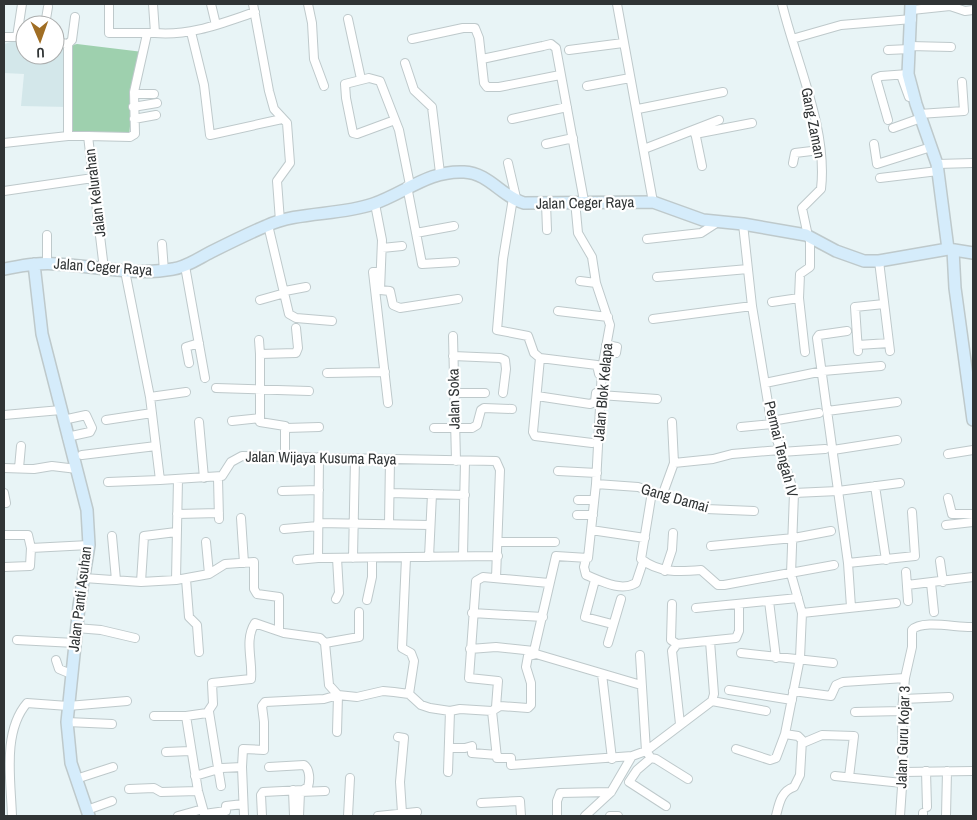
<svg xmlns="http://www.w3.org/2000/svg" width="977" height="820" font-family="'Archivo Narrow',sans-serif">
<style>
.built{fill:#d3e7ea}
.green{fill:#9ed0ae}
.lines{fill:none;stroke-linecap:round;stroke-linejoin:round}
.street-casing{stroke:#bec9cb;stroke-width:10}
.secondary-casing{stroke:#bec9cb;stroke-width:14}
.street{stroke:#fff;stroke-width:8}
.secondary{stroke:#d5ecfb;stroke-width:11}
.labels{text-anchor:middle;stroke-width:4.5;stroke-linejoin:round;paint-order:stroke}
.street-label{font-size:15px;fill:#303435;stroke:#fff}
</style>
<rect width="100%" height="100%" fill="#e8f4f6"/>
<path class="built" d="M18,40L25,41V55H55V44L68,46L67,107L21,106L24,74L4,73V44Z"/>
<path class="green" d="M77,44L143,52L133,93L129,137L67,135L68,46Z"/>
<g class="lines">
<defs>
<path id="street" d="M109,4V33H155L153,4
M211,4L216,25
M253,4L269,91L274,109L287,123L290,163L277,181L280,221
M308,4L312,23L314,59L324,86
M617,4L653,202
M782,4C796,62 828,129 821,189L802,208L808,236
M912,10L950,6L965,11L973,10
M348,19L361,79
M45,25L48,7
M191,32L204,85L210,135L282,119
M155,33C191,36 222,23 255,12
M4,37H25
M17,37L22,4
M412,39L463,28H475L479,38L484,83L487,87H499L560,75
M792,39L841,25L912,19
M55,42L68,44V136H88L104,269
M68,44L72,40L75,17
M910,46L951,47
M569,50L623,43
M888,50L910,49
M482,59L543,46L551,44L556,48L584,201
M405,63L414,90L432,107L440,173
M901,75L909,97
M587,86L630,78
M134,94H154
M133,107L157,103
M638,109L723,92
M919,114L964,111L962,82
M134,119L156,115
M512,119L567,107
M395,120L357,134L353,133L346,98L345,84L369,78L380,81L399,130L410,185
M888,120L876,78L881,76L908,74
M893,128L921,118
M695,132L702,166
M695,134L752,123
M88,136L130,137L135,134L134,92L147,34
M4,143L68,136
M546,144L573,138
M874,144L877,164L931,147
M644,149L719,120
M508,163L517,202
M793,163L795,153L820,150
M937,164L973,163
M880,178L938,171
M407,186L422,264L455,262
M4,191L93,178
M513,198L503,259L497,330L528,336L534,353L540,358L597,365L599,374
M575,201L578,233L592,257L596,283L610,325L602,369L596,484L588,558L556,556L534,651L536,654L641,685
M546,203L547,230
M375,204L382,240L380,290L390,291L393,305L400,308L458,299
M268,225L289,314L296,318L332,321
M416,233L454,226
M47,235V264
M647,239L701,233L718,222
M162,244L164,271
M382,248L402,246
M879,261L890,351
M185,266L205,378
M125,271L150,397L160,480L222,476L231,462L242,456L496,461L500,470L496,578
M380,272H373L388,403
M657,277L748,269
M580,281L596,283
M285,291L306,287
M260,300L285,293
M772,302L799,298
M558,311L608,317
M653,319L752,306
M847,331L819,335L817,338L848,563L851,607
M453,336L456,461
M259,340L260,354
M606,345L617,347L616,353
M858,345L889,343
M858,351L855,307L884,304
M805,352L799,298L800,274L810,267V237
M453,356L500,358L505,360L506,369L503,393
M540,358L533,432L535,436L592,443
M189,363L186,347L199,343
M327,373L385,372
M765,383L823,371L881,366
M216,388L309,391
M453,393H485
M600,395L657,399
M537,396L590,404L595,402L596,393
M150,397L186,392
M827,411L897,402
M4,415L61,410
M63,420L86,415L92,428L90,432L67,437
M106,420L152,413
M232,421L260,418
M771,421L819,413
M199,422L204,478
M741,427L772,424
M286,428L319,427
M434,428H472L477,425L481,410L484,408L512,409
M833,450L897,440
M781,452L825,449
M948,454L973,450
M82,455L156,446
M285,456V426L260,422V354L296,353L298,348L296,328
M674,463L713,459L732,454L780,450
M4,468L34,469L52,466L77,469
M19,468L21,446
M558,471L597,473
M218,478L219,519
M108,482L160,480
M596,484L638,487L706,509L754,511
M875,486L886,560
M282,491L319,490
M652,492L641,559C659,573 679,572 701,570L718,585H724L834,565
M4,493L6,503
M390,493L465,495
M794,493L838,491L900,483
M662,496L674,463L672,422
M948,498L952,514H973
M578,500H594
M177,514L219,513
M577,515H593
M241,518L244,563
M318,523L430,525
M389,524L390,460
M946,525L973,522
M284,529L318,526
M591,530L645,538
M4,535H28L31,548L30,566L4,567
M112,536L116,580
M206,542L209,574
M499,542H555
M711,546L794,538L831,531
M31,548L89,545
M463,556L465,461
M429,557L432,494
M318,558L319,457
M353,558L355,458
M406,558L402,648L411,653L414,661L409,694
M586,559L584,567L586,575C601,581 621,592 636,583L643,562
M297,560L318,558L498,556
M940,561L943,582
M848,563L915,556L912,512
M665,571L672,550L673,533
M906,572L908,601
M84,578L141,582L176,580L209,574L225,564L254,562V589L257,594L279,597V631
M186,579L189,617L197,625L199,652
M176,580L178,479
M595,580L585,617L612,624
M141,582L144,536L176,532
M931,583L934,612
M907,585L973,577
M336,599L339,593L337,558
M367,600L372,577V558
M769,601L776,658
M672,604L671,640L677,644L736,638L739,631V605
M696,608L798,598
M472,613L543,617
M802,613L896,603
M76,628L101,630L135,638
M17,640L75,643
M325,643L359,637V612
M608,643L621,599
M677,644L672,651L680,724
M470,649L496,647L534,651
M741,653L833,663
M640,655L646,751L651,758L656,759L688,779
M56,660L59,669L71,674
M602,674L612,759
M729,690L792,700
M793,691L831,696L836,685L843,682L905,678
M903,699L949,697
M712,701L766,711
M496,707L498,681L469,678L476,581L483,577L549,583
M492,711L497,758H511V765L632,756
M209,712L221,786
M855,712L902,711
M154,716H186L207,713L213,704L212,683L251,679C253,661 244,640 255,623L284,633L320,638L325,643L329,685L338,695L324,699L265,702L262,706L264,722V750L243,749L242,767L222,768L195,776
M186,716L198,791L205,816
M67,722L112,724
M337,732L338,695L357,697L383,691L394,692L409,694L421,705L430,708L450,711L460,709L492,711L500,706L528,708L531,705V683L526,667L528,656L536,654
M398,737L404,738L400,782L402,813
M803,743L822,735L854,736L849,777
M449,748H465L472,746V753L497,755
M736,749L770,760L776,758L785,734L800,658L802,613L791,574L794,493L771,421L752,306L743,224
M166,752L190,751
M651,758L637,770L629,782L666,806
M242,767L244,816
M926,771L927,807
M448,772L450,711
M903,772L973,771
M835,776L902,783
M76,779L113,767
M129,789L154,788L161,792L198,791
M293,790L294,816
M481,803L520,801L521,816
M87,810L112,801
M204,814L226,811V806L243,804
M12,816C11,781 2,732 27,703L68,706L127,701
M178,816L203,809
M262,816L261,795L263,792L303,790L308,787C310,780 310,769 304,765L269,767
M299,816L300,792L325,791
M348,816L350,778
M378,816L417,812
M557,816V801L560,793L611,792
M585,816L611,792L632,756L646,751L712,701L714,694L710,641
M610,816H618
M776,816C779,804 781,791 794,787L800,775L802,740L798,736L785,734
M900,816L903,772L902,711L905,678L912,647V630C922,619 958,628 973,627
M923,816V813
M946,816L947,771"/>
<path id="secondary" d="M911,4L908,74L916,104L937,164L948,249
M953,250L955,288L973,420
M34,264L42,334L87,510L89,545L79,606L67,722L71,763L89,816
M4,269C21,266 39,262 56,264C95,266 135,276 173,269C187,267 199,258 211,252C229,243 247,234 266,226C299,211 338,216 373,204C405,193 429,170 464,172C489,173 502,197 524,203L653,202L703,220L743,224L806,235L836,251L864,261H879L948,249L973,253"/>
</defs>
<use href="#street" class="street-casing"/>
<use href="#secondary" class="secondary-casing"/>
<use href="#street" class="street"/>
<use href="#secondary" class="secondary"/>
</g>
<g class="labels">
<g class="street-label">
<text transform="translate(813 123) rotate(79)" y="5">Gang Zaman</text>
<text transform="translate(95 193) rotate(-97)" y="5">Jalan Kelurahan</text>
<text transform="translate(585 203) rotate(-1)" y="5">Jalan Ceger Raya</text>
<text transform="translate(103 267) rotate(4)" y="5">Jalan Ceger Raya</text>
<text transform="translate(603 392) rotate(-85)" y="5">Jalan Blok Kelapa</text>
<text transform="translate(454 399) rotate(-91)" y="5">Jalan Soka</text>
<text transform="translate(781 449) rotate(76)" y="5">Permai Tengah IV</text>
<text transform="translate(321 458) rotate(1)" y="5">Jalan Wijaya Kusuma Raya</text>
<text transform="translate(675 498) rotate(16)" y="5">Gang Damai</text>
<text transform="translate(80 599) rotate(-83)" y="5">Jalan Panti Asuhan</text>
<text transform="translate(903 737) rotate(-88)" y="5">Jalan Guru Kojar 3</text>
</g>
</g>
<rect width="977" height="820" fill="none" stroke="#303435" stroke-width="10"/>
<g transform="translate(40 40) rotate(178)"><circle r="24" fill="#ffffff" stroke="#acaeae"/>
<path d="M0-4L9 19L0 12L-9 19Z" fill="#a06e24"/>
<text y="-8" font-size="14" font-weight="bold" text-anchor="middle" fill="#303435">U</text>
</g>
</svg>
